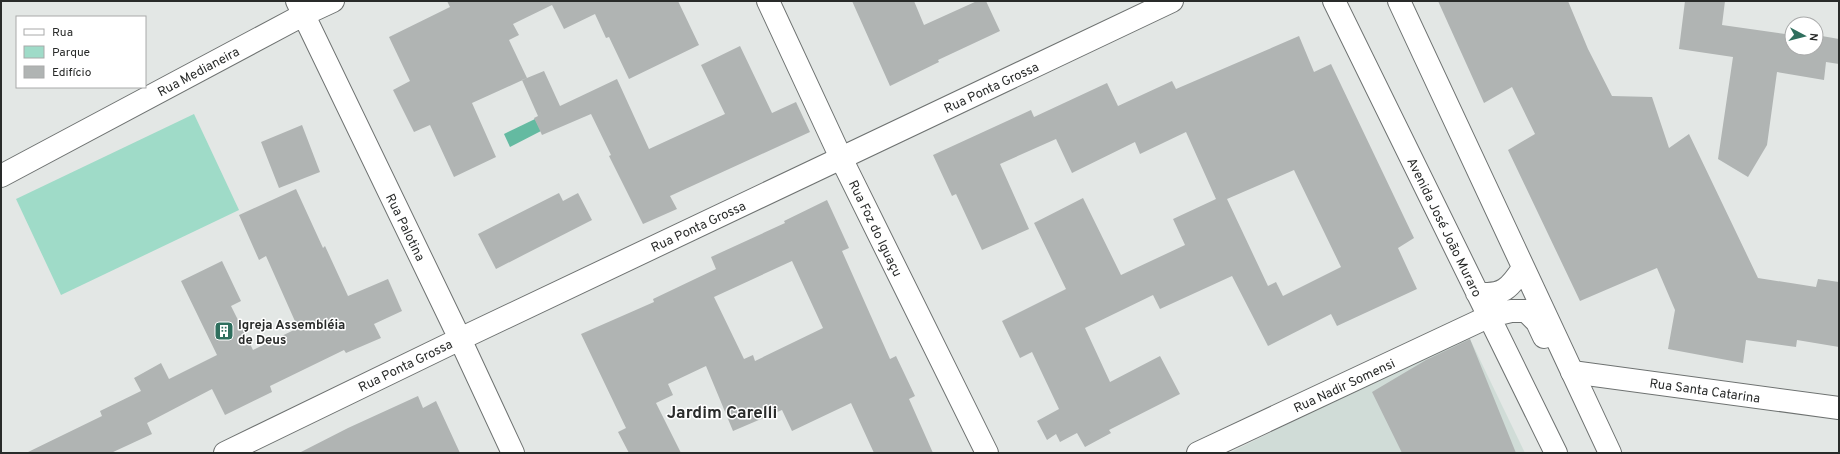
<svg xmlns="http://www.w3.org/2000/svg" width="1840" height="454" font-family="Overpass,sans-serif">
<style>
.built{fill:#d0dcd7}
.green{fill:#9fdbc8}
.water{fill:#64baa1}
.building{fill:#b0b4b3;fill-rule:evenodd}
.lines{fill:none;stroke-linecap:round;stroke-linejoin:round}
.street-casing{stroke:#6e7271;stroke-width:24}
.secondary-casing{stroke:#6e7271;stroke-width:24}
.street{stroke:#fff;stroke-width:22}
.secondary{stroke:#fff;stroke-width:22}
.labels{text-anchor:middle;stroke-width:3;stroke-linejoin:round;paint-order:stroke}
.street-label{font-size:13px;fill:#292b2a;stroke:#fff}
.poi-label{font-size:13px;font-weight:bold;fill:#292b2a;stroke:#fff;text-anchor:start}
.district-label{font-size:17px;font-weight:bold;fill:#292b2a;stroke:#fff}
</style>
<rect width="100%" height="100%" fill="#e3e7e5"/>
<path class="built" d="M1468,335L1525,453H1229Z"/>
<path class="green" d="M194,114L239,210L61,295L16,199Z"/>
<path class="water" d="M535,119L541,131L510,147L504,134Z"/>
<path class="building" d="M447,1H678L699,45L629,79L609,37L606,38L595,14L564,29L552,5L513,24L519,35L509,40L527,78L472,103L496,157L454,177L430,125L414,132L393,90L410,81L389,37L450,7Z
M852,1H914L924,25L977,1H986L1000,31L938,60L939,62L890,86Z
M1438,1H1568L1588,49L1612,96L1652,97L1669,148L1689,134L1758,278L1816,287L1818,279L1839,282V347L1797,340L1796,347L1746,340L1743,363L1668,349L1675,310L1657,268L1580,301L1508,150L1535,134L1512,87L1484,103Z
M1685,1H1725L1722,25L1792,35V48H1816V35L1839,39V64L1826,62L1824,80L1777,72L1767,145L1748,177L1718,159L1733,57L1679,49Z
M1299,36L1314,72L1331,64L1414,238L1398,248L1417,289L1337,326L1331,314L1268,346L1232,276L1160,309L1153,295L1085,328L1110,382L1160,356L1180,394L1109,430L1111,433L1085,447L1077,433L1060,442L1056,434L1047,440L1037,421L1059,409L1032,352L1020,358L1002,321L1066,289L1034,223L1083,198L1121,275L1185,245L1173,219L1216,199L1186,132L1140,154L1135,142L1072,173L1056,139L1000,164L1029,229L982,250L956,194L952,196L933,155L1031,110L1034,117L1107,83L1118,106L1172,81L1176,89ZM1294,170L1341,267L1283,296L1276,282L1268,286L1227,199Z
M740,46L772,113L796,102L810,132L670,196L677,209L643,224L609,156L611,155L591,114L542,135L534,118L538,116L522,80L544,71L560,106L617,79L649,149L725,114L701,65Z
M302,125L320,172L279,188L261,142Z
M296,189L323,248L325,246L348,296L388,279L402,311L374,324L381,338L346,353L344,350L270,386L272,392L225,415L212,389L147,423L152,434L111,453H26L102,416L100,411L141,391L134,378L161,363L169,379L217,355L181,281L222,261L241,301L231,306L253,350L298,328L266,256L259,260L239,215Z
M559,193L563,201L578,193L592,220L496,269L478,234Z
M827,200L849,248L842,251L890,359L896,356L915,396L909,399L933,453H874L851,403L792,431L782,410L733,431L706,366L668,384L673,395L656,403L681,453H629L618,432L626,428L581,334L654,302L653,299L716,269L711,257L785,223L784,221ZM792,261L823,328L755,361L753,355L744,359L714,297Z
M1470,339L1516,453H1402L1372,392L1426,360Z
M418,396L423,408L436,401L460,453H299L348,428Z"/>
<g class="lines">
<defs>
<path id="street" d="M297,1L460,339L513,453
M768,1L841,158L987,453
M1,176L303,15L333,1
M1572,372L1839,408
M225,453L460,339L1172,1
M1198,453L1490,316"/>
<path id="secondary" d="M1334,1L1556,453
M1399,1L1610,453
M1477,293C1502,297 1510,288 1523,268
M1490,316L1511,311H1526L1537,322L1544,337"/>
</defs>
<use href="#street" class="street-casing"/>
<use href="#secondary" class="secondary-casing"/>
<use href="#street" class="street"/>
<use href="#secondary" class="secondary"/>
</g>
<defs>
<symbol id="building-square" viewBox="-11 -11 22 22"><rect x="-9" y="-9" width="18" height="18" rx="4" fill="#2f6f5e" stroke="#fff"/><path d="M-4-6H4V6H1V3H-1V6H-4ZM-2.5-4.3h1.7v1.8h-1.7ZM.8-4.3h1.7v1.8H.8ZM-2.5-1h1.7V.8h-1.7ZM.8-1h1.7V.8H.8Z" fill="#fff"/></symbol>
</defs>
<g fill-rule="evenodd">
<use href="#building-square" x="213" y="320" width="22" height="22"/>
</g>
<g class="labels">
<g class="street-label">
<text transform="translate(198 71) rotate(-28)" y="5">Rua Medianeira</text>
<text transform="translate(991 87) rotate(-25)" y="5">Rua Ponta Grossa</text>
<text transform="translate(698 226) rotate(-25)" y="5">Rua Ponta Grossa</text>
<text transform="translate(406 227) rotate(64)" y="5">Rua Palotina</text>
<text transform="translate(1445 227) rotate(64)" y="5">Avenida José João Muraro</text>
<text transform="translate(876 228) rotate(64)" y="5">Rua Foz do Iguaçu</text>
<text transform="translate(405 365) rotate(-26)" y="5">Rua Ponta Grossa</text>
<text transform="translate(1344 385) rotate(-25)" y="5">Rua Nadir Somensi</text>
<text transform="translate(1705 390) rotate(8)" y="5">Rua Santa Catarina</text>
</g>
<g class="poi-label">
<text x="238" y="329">Igreja Assembléia<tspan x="238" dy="15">de Deus</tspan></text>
</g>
<g class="district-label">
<text x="722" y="418">Jardim Carelli</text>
</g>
</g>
<rect width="1840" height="454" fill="none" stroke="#292b2a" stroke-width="4"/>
<rect x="16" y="16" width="130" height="72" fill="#ffffff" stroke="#a9aaaa"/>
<rect x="24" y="29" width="20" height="6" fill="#ffffff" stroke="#a9aaaa"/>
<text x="52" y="36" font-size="12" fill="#292b2a">Rua</text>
<rect x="24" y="46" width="20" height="12" fill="#9fdbc8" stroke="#a9aaaa"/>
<text x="52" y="56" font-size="12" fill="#292b2a">Parque</text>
<rect x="24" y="66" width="20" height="12" fill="#b0b4b3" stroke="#a9aaaa"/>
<text x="52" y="76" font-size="12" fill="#292b2a">Edifício</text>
<g transform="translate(1804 36) rotate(97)"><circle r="19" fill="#ffffff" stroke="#a9aaaa"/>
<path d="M0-3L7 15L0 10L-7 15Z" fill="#2f6f5e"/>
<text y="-6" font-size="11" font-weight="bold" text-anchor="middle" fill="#292b2a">N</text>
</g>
</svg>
